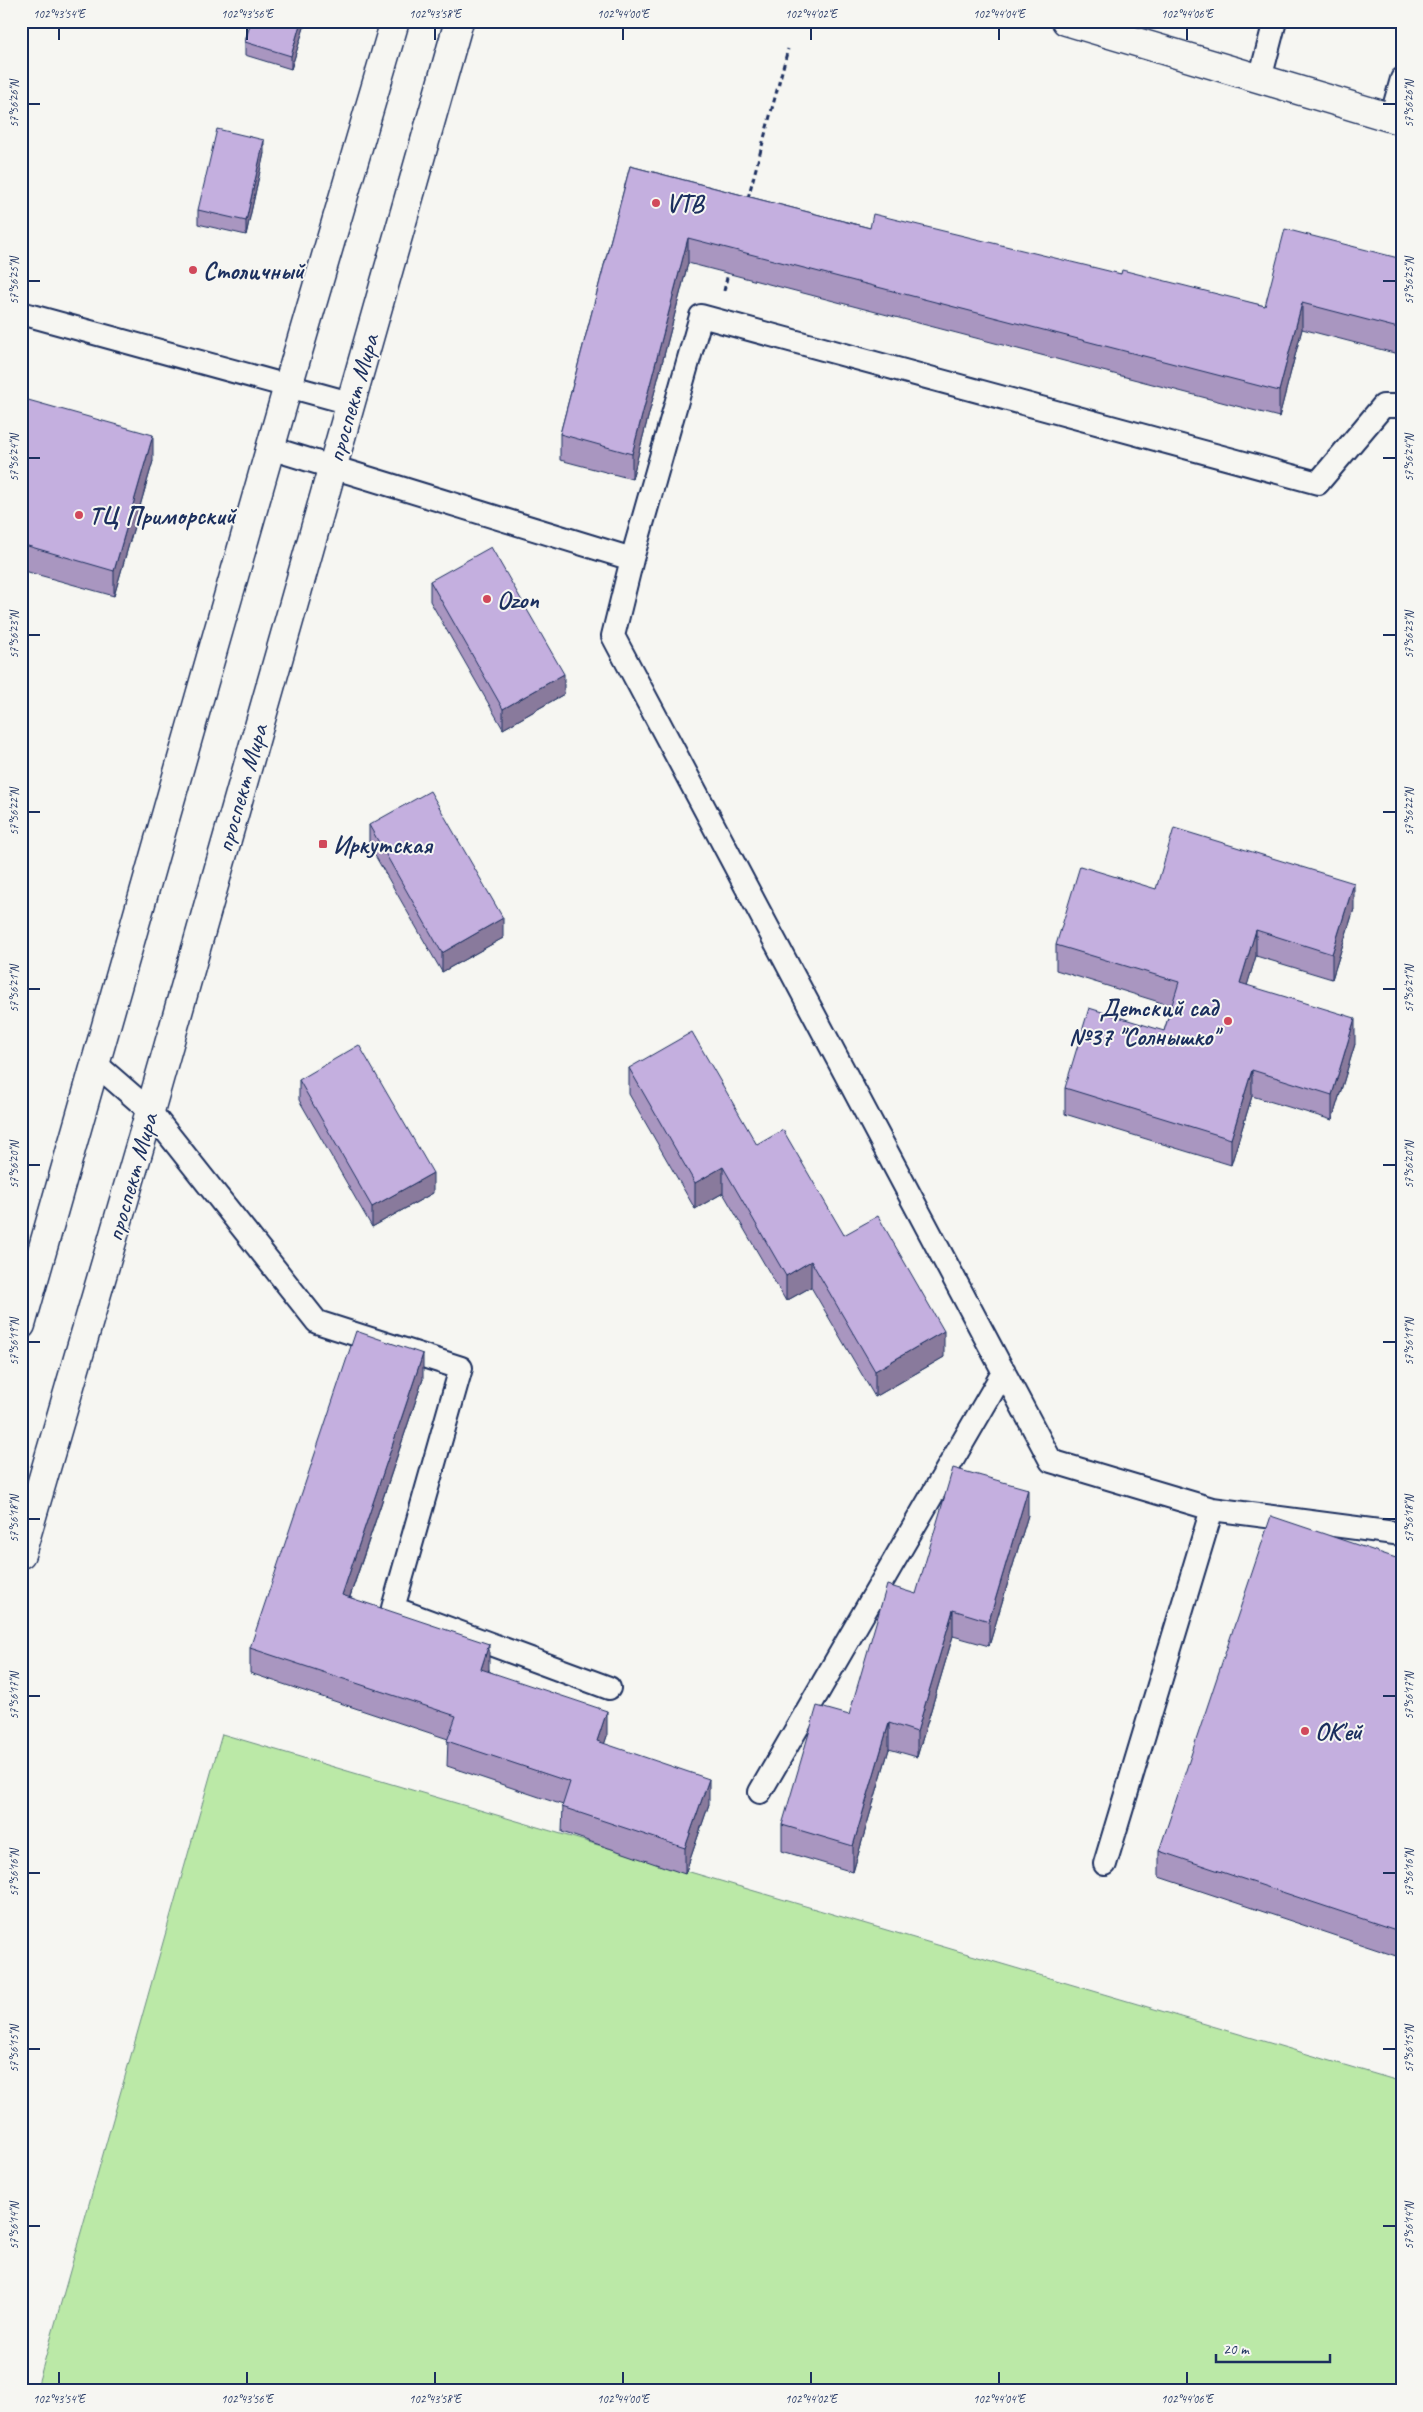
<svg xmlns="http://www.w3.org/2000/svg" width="1423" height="2412" font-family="Caveat,sans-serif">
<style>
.green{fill:#bbe9a7;stroke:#6b8c82}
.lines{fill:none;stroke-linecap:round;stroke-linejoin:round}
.lane-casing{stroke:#1b2f5e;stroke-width:26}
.secondary-casing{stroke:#1b2f5e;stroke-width:31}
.path{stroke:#1b2f5e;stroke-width:3;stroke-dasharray:5 4;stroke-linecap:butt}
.lane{stroke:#f6f6f2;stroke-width:22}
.secondary{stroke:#f6f6f2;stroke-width:28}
.wall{fill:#a996c0;stroke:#1b2f5e}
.shaded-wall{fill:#897a9c;stroke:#1b2f5e}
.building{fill:#c4afdf;stroke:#1b2f5e}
.ticks{fill:none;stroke:#1b2f5e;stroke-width:2}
.poi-dot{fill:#d1495b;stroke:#f6f6f2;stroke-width:2}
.labels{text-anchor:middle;stroke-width:4;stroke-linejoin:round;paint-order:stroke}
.poi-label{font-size:25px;font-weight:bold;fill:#1b2f5e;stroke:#f6f6f2;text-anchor:start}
.street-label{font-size:25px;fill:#1b2f5e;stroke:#f6f6f2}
.neatline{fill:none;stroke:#1b2f5e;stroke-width:2}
.ticks-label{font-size:12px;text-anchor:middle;fill:#1b2f5e}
</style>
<rect width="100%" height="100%" fill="#f6f6f2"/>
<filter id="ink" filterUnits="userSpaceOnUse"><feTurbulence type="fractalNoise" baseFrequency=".02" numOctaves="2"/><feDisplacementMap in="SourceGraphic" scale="10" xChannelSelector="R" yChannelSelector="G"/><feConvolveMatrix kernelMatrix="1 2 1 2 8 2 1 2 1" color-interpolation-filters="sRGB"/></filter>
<g filter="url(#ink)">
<path class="green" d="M222,1734L1402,2082V2391H36Z"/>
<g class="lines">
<defs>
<path id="lane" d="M1260,79L1275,21
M1391,118L1402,79
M21,313L350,403
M270,448L632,559L613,636L1051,1461L1212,1509L1105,1864
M632,559L701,316L1318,483L1383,406H1402
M97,1065L150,1111L317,1322L461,1368L393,1608L609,1688
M1212,1509L1402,1534
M760,1792L1004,1371"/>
<path id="secondary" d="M1066,21L1402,121
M21,1325L288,386L395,21
M21,1554L150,1111L459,21"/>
</defs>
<use href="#lane" class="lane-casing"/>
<use href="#secondary" class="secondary-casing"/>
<path class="path" d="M748,198L788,49
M724,291L728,273"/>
<use href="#lane" class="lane"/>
<use href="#secondary" class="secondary"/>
</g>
<path class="wall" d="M251,21H306L291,69L245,55V42Z
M264,153L246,235L198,224V210Z
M630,166L870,228L1121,274L1265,306L1402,259V355L1302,329L1279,417L688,263L632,479L560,460V434Z
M21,398L153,461L114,596L21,570Z
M430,581L564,694L503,729L430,601Z
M369,825L503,938L442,972L369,845Z
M1156,889L1354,909L1332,979L1256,956L1247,985L1355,1044L1332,1120L1252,1096L1231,1165L1065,1114V1088L1164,1031L1172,1006L1056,970V945Z
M629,1068L757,1145L844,1235L944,1357L875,1397L811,1287L786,1301L723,1193L695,1209L629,1094Z
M299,1080L433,1193L372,1227L299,1100Z
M423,1379L350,1597L489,1669V1671L607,1736L604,1744L709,1804L685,1874L562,1832L563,1805L447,1766L448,1739L250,1673V1648Z
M1028,1515L989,1646L953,1636L917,1757L889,1749L853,1872L782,1851V1825L849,1715L916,1594Z
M1402,1560V1958L1159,1877V1851Z"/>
<path class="shaded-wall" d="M301,21H306L291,69V56Z
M264,140V153L246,235V221Z
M688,238V263L632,479V454Z
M1302,303V329L1279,417V391Z
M153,435V461L114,596V571Z
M564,674V694L503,729V709Z
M1354,883V909L1332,979V954Z
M503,918V938L442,972V953Z
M1256,930V956L1240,1009V983Z
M1355,1018V1044L1332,1120V1095Z
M1252,1070V1096L1231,1165V1139Z
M723,1167V1193L695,1209V1183Z
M433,1173V1193L372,1227V1207Z
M811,1261V1287L786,1301V1276Z
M944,1331V1357L875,1397V1371Z
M423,1354V1379L342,1620V1595Z
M1028,1489V1515L989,1646V1621Z
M953,1610V1636L917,1757V1732Z
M489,1644V1669L481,1694V1669Z
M607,1711V1736L597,1767V1741Z
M889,1723V1749L853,1872V1846Z
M709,1779V1804L685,1874V1848Z"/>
<path class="building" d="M251,21H301L291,56L245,42Z
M217,129L264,140L246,221L198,210Z
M630,166L870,228L873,214L1121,274L1122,270L1265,306L1285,229L1402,259V329L1302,303L1279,391L688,238L632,454L560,434Z
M21,398L153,435L114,571L21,544Z
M491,547L564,674L503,709L430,581Z
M430,791L503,918L442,953L369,825Z
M1174,828L1354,883L1332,954L1256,930L1240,983L1355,1018L1332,1095L1252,1070L1231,1139L1065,1088L1089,1008L1164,1031L1179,982L1056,945L1080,866L1156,889Z
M692,1032L757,1145L783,1130L844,1235L878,1216L944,1331L875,1371L811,1261L786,1276L723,1167L695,1183L629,1068Z
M359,1045L433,1173L372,1207L299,1080Z
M356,1331L423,1354L342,1595L489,1644L481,1669L607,1711L597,1741L709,1779L685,1848L562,1807L570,1782L447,1741L456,1716L250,1648Z
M953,1468L1028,1489L989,1621L953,1610L917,1732L889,1723L853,1846L782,1825L817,1706L849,1715L887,1585L916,1594Z
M1271,1516L1402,1560V1932L1159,1851Z"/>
</g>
<path class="ticks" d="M59,28V40M247,28V40M435,28V40M623,28V40M811,28V40M999,28V40M1187,28V40M28,104H40M1383,104H1396M28,281H40M1383,281H1396M28,458H40M1383,458H1396M28,635H40M1383,635H1396M28,812H40M1383,812H1396M28,989H40M1383,989H1396M28,1165H40M1383,1165H1396M28,1342H40M1383,1342H1396M28,1519H40M1383,1519H1396M28,1696H40M1383,1696H1396M28,1873H40M1383,1873H1396M28,2049H40M1383,2049H1396M28,2226H40M1383,2226H1396M59,2372V2384M247,2372V2384M435,2372V2384M623,2372V2384M811,2372V2384M999,2372V2384M1187,2372V2384"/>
<g class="poi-dot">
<circle cx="656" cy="203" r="5"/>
<circle cx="193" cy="270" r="5"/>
<circle cx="79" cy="515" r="5"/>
<circle cx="487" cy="599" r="5"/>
<rect x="318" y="839" width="10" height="10" rx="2.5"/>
<circle cx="1228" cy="1021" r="5"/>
<circle cx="1305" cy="1731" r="5"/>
</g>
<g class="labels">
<g class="poi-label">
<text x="666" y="212">VTB</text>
<text x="203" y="279">Столичный</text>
<text x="89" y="524">ТЦ Приморский</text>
<text x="497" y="608">Ozon</text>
<text x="333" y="853">Иркутская</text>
<text x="1218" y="1016" text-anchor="end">Детский сад<tspan x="1218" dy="29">№37 "Солнышко"</tspan></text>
<text x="1315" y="1740">ОК'ей</text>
</g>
<g class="street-label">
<text transform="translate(352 398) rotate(-74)" y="9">проспект Мира</text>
<text transform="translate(241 788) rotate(-74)" y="9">проспект Мира</text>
<text transform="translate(131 1177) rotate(-74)" y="9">проспект Мира</text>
</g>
</g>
<rect width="1423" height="2412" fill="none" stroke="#f6f6f2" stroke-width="55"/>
<path d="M1216 2354v8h114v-8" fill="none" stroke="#1b2f5e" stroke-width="2.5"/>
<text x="1223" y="2354" font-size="15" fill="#1b2f5e" stroke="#f6f6f2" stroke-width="4" paint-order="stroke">20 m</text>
<rect x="28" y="28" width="1368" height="2356" class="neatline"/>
<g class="ticks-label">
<text x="59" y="18">102°43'54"E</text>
<text x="247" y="18">102°43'56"E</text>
<text x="435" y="18">102°43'58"E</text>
<text x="623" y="18">102°44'00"E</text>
<text x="811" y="18">102°44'02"E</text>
<text x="999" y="18">102°44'04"E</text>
<text x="1187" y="18">102°44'06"E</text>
<text transform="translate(14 104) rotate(-90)" y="4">57°56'26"N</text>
<text transform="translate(1409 104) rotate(-90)" y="4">57°56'26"N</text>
<text transform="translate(14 281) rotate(-90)" y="4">57°56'25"N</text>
<text transform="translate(1409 281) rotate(-90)" y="4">57°56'25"N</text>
<text transform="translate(14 458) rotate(-90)" y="4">57°56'24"N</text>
<text transform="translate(1409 458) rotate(-90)" y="4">57°56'24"N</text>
<text transform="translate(14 635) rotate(-90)" y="4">57°56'23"N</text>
<text transform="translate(1409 635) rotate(-90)" y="4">57°56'23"N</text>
<text transform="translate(14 812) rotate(-90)" y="4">57°56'22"N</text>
<text transform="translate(1409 812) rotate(-90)" y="4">57°56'22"N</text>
<text transform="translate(14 989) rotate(-90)" y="4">57°56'21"N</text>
<text transform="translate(1409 989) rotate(-90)" y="4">57°56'21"N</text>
<text transform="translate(14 1165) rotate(-90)" y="4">57°56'20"N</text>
<text transform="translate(1409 1165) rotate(-90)" y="4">57°56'20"N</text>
<text transform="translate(14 1342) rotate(-90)" y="4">57°56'19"N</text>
<text transform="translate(1409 1342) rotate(-90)" y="4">57°56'19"N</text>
<text transform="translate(14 1519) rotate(-90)" y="4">57°56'18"N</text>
<text transform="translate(1409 1519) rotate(-90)" y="4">57°56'18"N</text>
<text transform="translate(14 1696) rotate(-90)" y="4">57°56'17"N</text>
<text transform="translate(1409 1696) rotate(-90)" y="4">57°56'17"N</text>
<text transform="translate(14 1873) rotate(-90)" y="4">57°56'16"N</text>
<text transform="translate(1409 1873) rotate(-90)" y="4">57°56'16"N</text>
<text transform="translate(14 2049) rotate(-90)" y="4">57°56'15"N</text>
<text transform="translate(1409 2049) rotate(-90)" y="4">57°56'15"N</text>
<text transform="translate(14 2226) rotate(-90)" y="4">57°56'14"N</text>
<text transform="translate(1409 2226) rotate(-90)" y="4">57°56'14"N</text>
<text x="59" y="2403">102°43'54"E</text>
<text x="247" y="2403">102°43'56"E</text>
<text x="435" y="2403">102°43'58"E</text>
<text x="623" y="2403">102°44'00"E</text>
<text x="811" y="2403">102°44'02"E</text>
<text x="999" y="2403">102°44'04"E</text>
<text x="1187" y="2403">102°44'06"E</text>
</g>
</svg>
